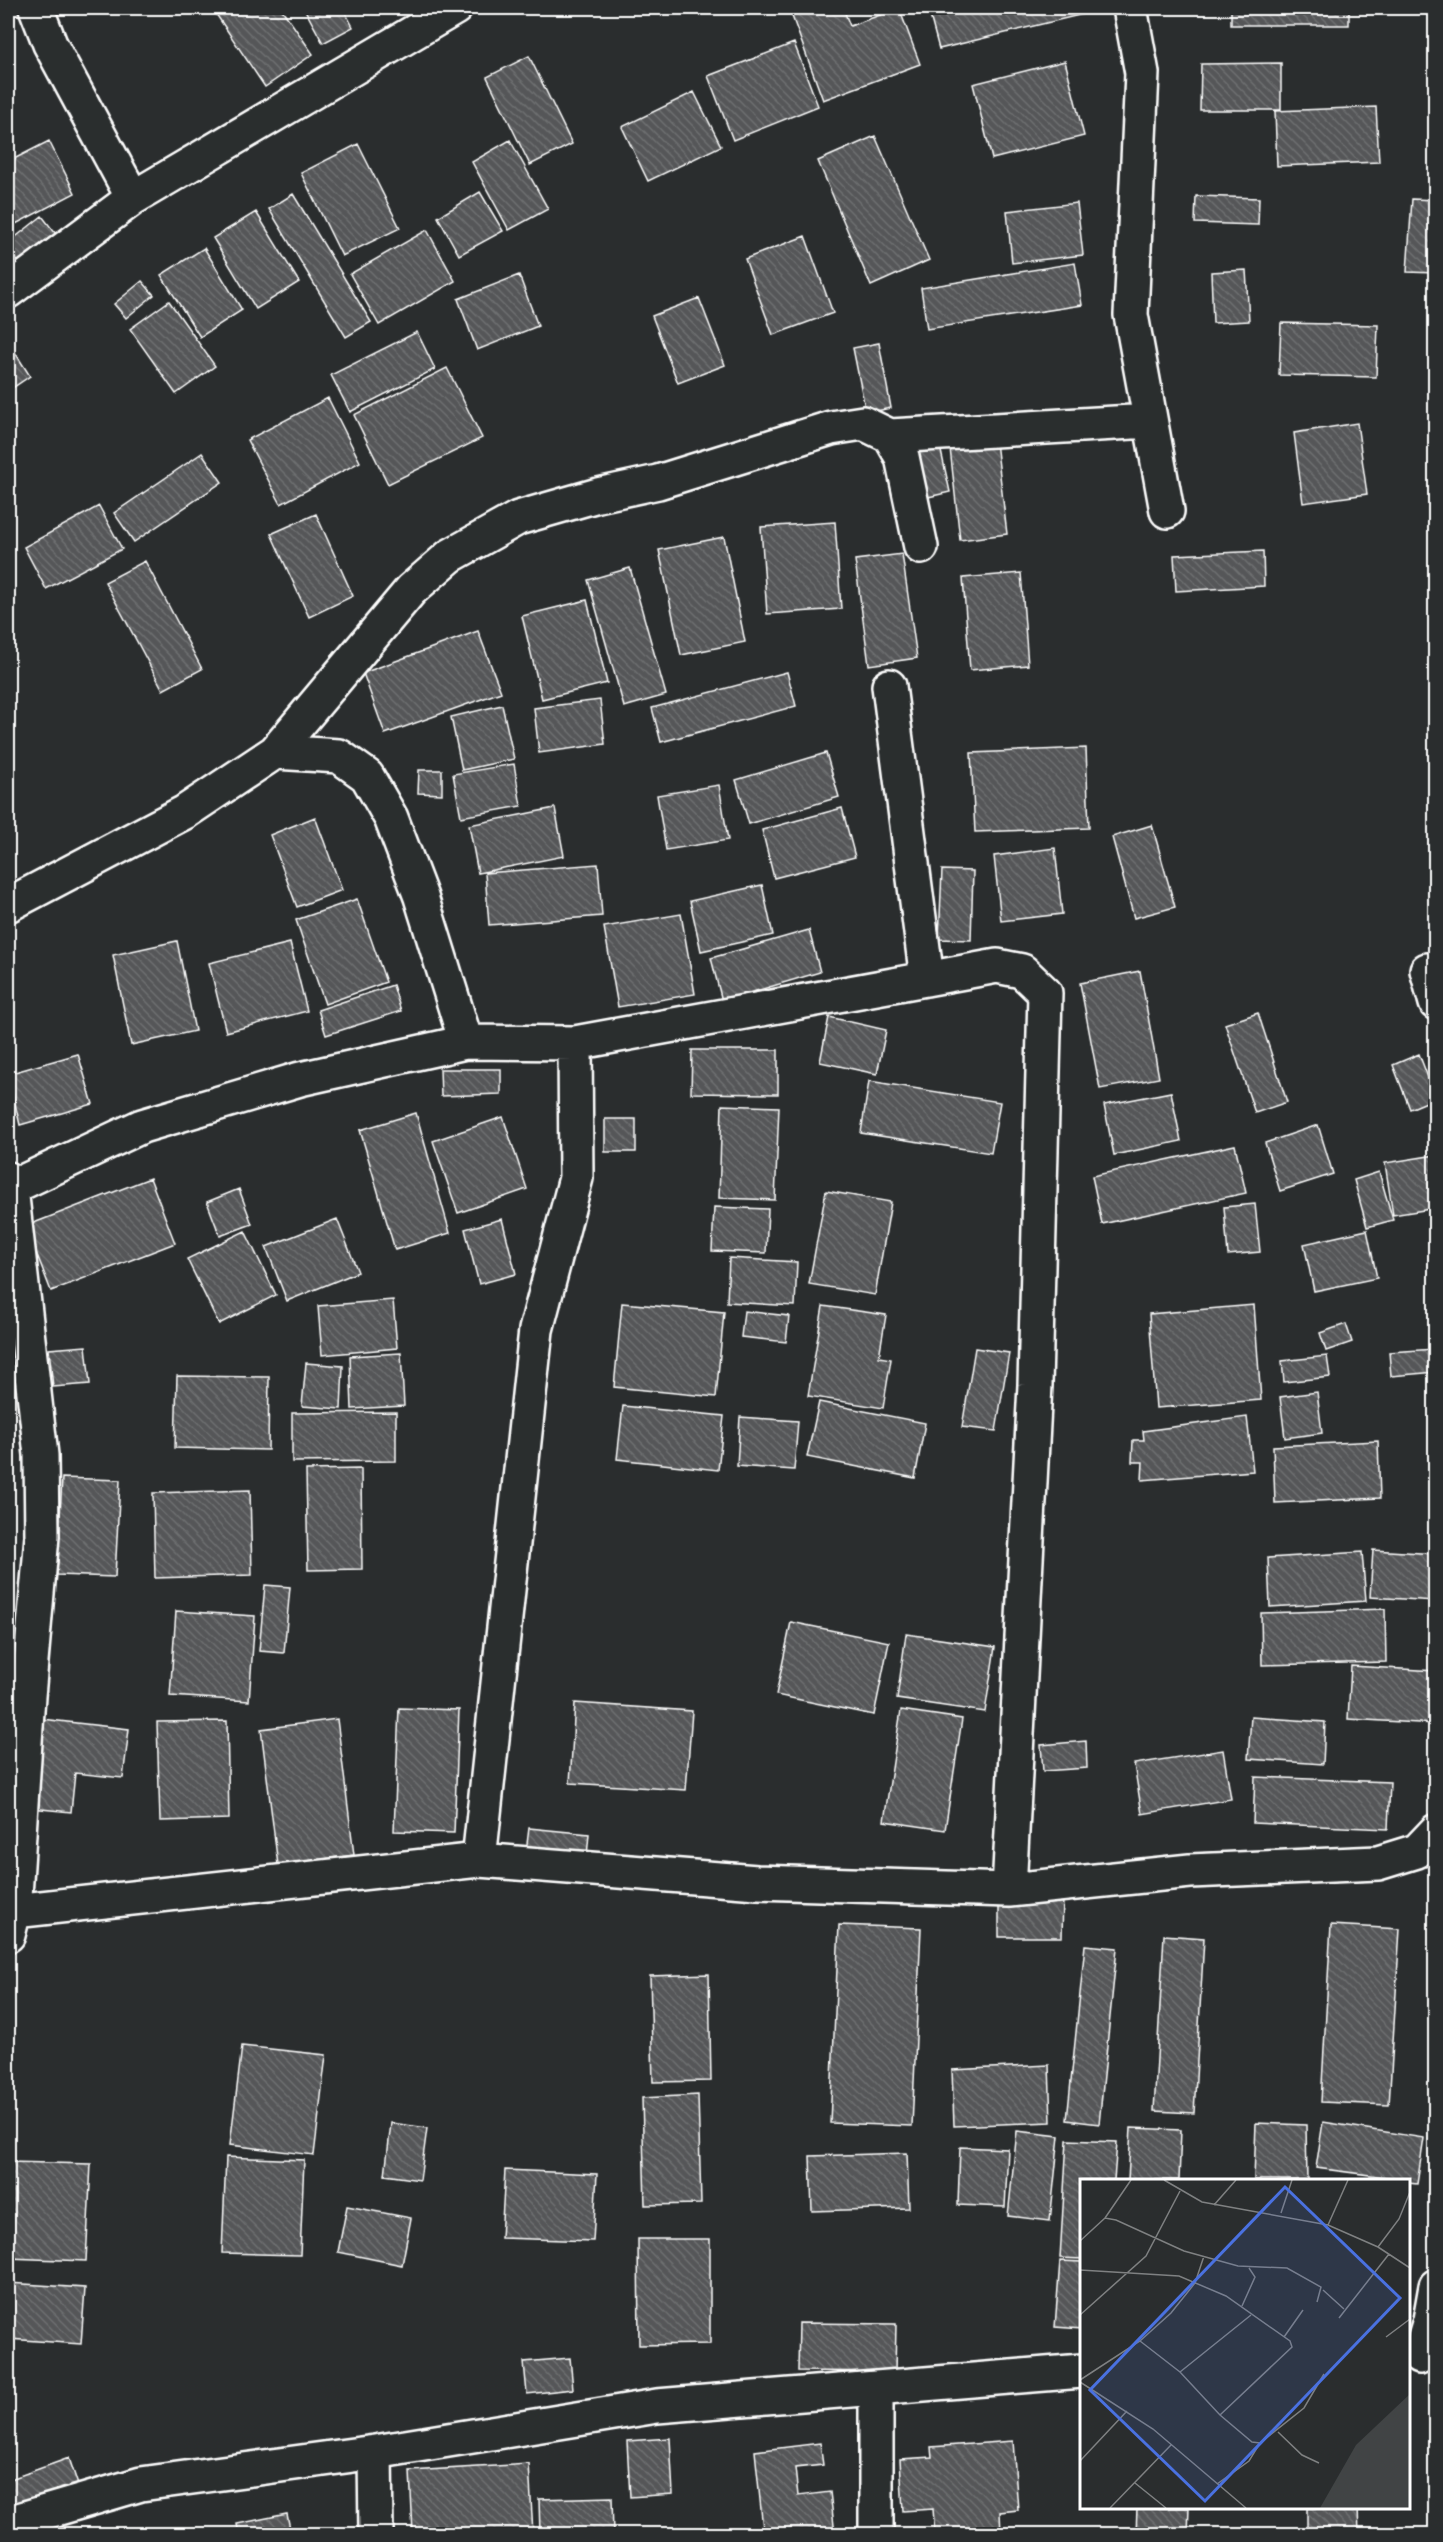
<svg xmlns="http://www.w3.org/2000/svg" width="1443" height="2542" font-family="'Patrick Hand',sans-serif">
<style>
.building{fill:url(#building-back-hatch);stroke:#fff;stroke-width:1.5}
.lines{fill:none;stroke-linecap:round;stroke-linejoin:round}
.street-casing{stroke:#fff;stroke-width:38}
.street{stroke:#2a2d2e;stroke-width:33}
.inset-road{fill:none;stroke:#7f8182;stroke-width:1.5}
.view{fill:#4a71e0;fill-opacity:0.15;stroke:#4a71e0;stroke-width:3}
.inset-edge{fill:none;stroke:#fff;stroke-width:3}
</style>
<defs>
<pattern id="building-back-hatch" width="6" height="6" patternUnits="userSpaceOnUse" patternTransform="scale(1.5)"><rect width="6" height="6" fill="#555758"/><path d="M-1 5l2 2M0 0l6 6M5-1l2 2" fill="none" stroke="#6e7071"/></pattern>
</defs>
<rect width="100%" height="100%" fill="#2a2d2e"/>
<filter id="ink" filterUnits="userSpaceOnUse"><feTurbulence type="fractalNoise" baseFrequency=".0167" numOctaves="2"/><feDisplacementMap in="SourceGraphic" scale="12" xChannelSelector="R" yChannelSelector="G"/><feConvolveMatrix kernelMatrix="1 2 1 2 8 2 1 2 1" color-interpolation-filters="sRGB"/></filter>
<g filter="url(#ink)">
<path class="building" d="M212,8H281L313,54L265,87Z
M304,8H343L353,27L323,43Z
M789,8H843L850,26L899,8L920,64L823,100Z
M928,8H1091L1092,12L939,49Z
M1231,8H1349V25H1231Z
M794,43L818,106L733,140L708,76Z
M529,56L572,144L530,165L487,77Z
M1065,61L1084,136L992,159L973,84Z
M1281,63V110H1200L1201,64Z
M694,92L721,146L648,181L622,127Z
M1376,107L1379,162L1277,166L1275,111Z
M875,136L929,260L871,286L818,161Z
M510,140L548,209L509,230L472,162Z
M49,141L75,193L8,228V162Z
M358,144L400,228L342,256L301,173Z
M480,192L503,231L459,255L438,217Z
M293,194L371,322L346,337L269,209Z
M1196,196L1259,198L1258,225L1195,223Z
M1412,199L1436,200V273L1407,272Z
M1077,203L1083,255L1012,263L1007,211Z
M256,212L299,282L256,309L213,238Z
M42,216L56,234L18,263L8,250V243Z
M427,230L455,281L379,325L350,274Z
M805,236L833,313L773,335L745,259Z
M204,248L242,310L200,337L161,275Z
M1075,263L1082,305L927,329L921,288Z
M1246,270L1249,321L1213,323L1211,272Z
M519,275L538,326L477,350L458,299Z
M142,281L154,295L126,318L114,304Z
M699,298L725,365L678,383L652,316Z
M169,301L215,366L176,394L130,329Z
M1281,323L1378,325L1376,377L1279,375Z
M417,332L435,369L350,412L331,375Z
M9,343L30,376L8,391V344Z
M879,343L891,408L866,413L853,348Z
M447,368L482,438L388,484L354,415Z
M328,398L360,462L281,504L247,440Z
M1357,423L1367,494L1303,503L1294,433Z
M939,442L950,492L924,498L913,448Z
M996,442L1007,534L960,540L950,448Z
M202,453L222,482L134,542L114,513Z
M99,506L122,549L46,589L24,547Z
M316,514L353,596L309,617L271,534Z
M835,522L841,609L767,614L761,527Z
M724,537L745,642L681,655L659,550Z
M1263,551L1264,586L1176,591L1174,555Z
M902,554L917,658L869,665L855,560Z
M145,561L202,669L163,690L105,582Z
M630,568L666,695L624,707L588,580Z
M1021,573L1028,665L970,670L963,578Z
M587,600L607,683L542,699L522,616Z
M478,631L501,692L385,734L363,673Z
M787,672L796,706L661,742L652,708Z
M600,700L605,744L539,753L534,708Z
M502,705L514,759L462,770L451,717Z
M1086,748L1089,828L975,832L971,753Z
M826,753L839,797L749,824L736,780Z
M514,764L521,806L461,817L453,774Z
M419,770H442V794L418,793Z
M719,785L728,840L666,850L657,795Z
M555,808L564,856L478,873L469,825Z
M842,808L855,857L774,878L762,830Z
M315,817L342,890L297,907L270,835Z
M1152,825L1175,907L1134,918L1112,837Z
M1055,848L1062,914L1001,921L994,856Z
M598,864L602,916L489,925L485,873Z
M942,870L973,871L971,940L939,939Z
M762,885L773,935L701,951L690,901Z
M357,899L386,982L325,1004L296,920Z
M681,914L695,994L618,1007L604,927Z
M809,930L820,972L722,1001L711,958Z
M177,941L195,1031L131,1045L113,955Z
M290,943L307,1011L226,1032L209,963Z
M1140,971L1159,1078L1100,1089L1080,983Z
M393,985L401,1011L326,1035L318,1010Z
M1258,1013L1287,1102L1255,1113L1225,1024Z
M829,1017L886,1030L877,1074L820,1062Z
M692,1050H778V1094L691,1093Z
M78,1054L93,1104L20,1125L8,1074Z
M1419,1054L1436,1098L1410,1109L1393,1065Z
M440,1069H501V1094L441,1096Z
M869,1081L1000,1102L991,1153L861,1133Z
M1171,1092L1181,1141L1114,1155L1104,1105Z
M722,1105L779,1107L775,1200L719,1198Z
M416,1113L450,1233L395,1250L360,1130Z
M503,1117L527,1189L458,1213L433,1141Z
M605,1119H636V1152H605Z
M1318,1125L1333,1174L1280,1191L1265,1143Z
M1235,1145L1246,1193L1102,1224L1092,1176Z
M1436,1155V1208L1393,1215L1385,1163Z
M1379,1172L1393,1220L1367,1227L1354,1180Z
M150,1178L175,1243L51,1291L26,1226Z
M239,1189L252,1224L220,1236L207,1202Z
M826,1191L891,1202L875,1295L809,1284Z
M1255,1204L1260,1252L1228,1255L1224,1207Z
M714,1207L768,1209L766,1253L712,1251Z
M337,1219L358,1272L287,1301L266,1247Z
M502,1219L516,1274L479,1284L465,1229Z
M1367,1230L1377,1278L1314,1291L1304,1244Z
M245,1231L276,1295L219,1324L187,1259Z
M729,1258L797,1262L795,1306L727,1302Z
M393,1300L397,1348L322,1355L318,1306Z
M622,1303L724,1312L716,1397L614,1387Z
M1254,1305L1261,1400L1156,1408L1149,1314Z
M823,1306L886,1315L879,1357L891,1359L883,1408L808,1396Z
M744,1311L789,1316L786,1342L741,1337Z
M1346,1324L1352,1342L1326,1351L1320,1333Z
M86,1346L90,1384L53,1387L49,1349Z
M975,1348L1009,1353L996,1431L962,1427Z
M1436,1349V1372L1391,1376L1389,1352Z
M401,1353L404,1406L352,1409L350,1356Z
M1327,1356L1330,1377L1284,1382L1282,1361Z
M306,1363L343,1366L341,1409L302,1406Z
M177,1376L269,1377L268,1450L175,1448Z
M1317,1392L1322,1433L1285,1438L1280,1397Z
M819,1402L925,1423L915,1478L807,1457Z
M623,1406L724,1416L718,1470L617,1459Z
M396,1412V1461L292,1462V1413Z
M740,1417L798,1421L794,1470L737,1466Z
M1247,1417L1253,1471L1142,1480L1143,1462H1132L1133,1440H1144L1143,1431Z
M1378,1441L1380,1498L1275,1503L1273,1446Z
M361,1469L362,1569L308,1570L306,1470Z
M62,1478L120,1480L115,1577L57,1575Z
M250,1490L252,1575L155,1578L153,1493Z
M8,1499L12,1500L8,1519Z
M1373,1550L1436,1554V1601L1370,1597Z
M1362,1552L1366,1601L1270,1607L1268,1558Z
M265,1585L290,1587L284,1653L259,1651Z
M1385,1609L1386,1662L1262,1665L1261,1613Z
M176,1611L255,1616L249,1701L170,1696Z
M791,1622L889,1642L874,1715L776,1695Z
M906,1634L995,1647L985,1712L897,1699Z
M1351,1666L1436,1671V1724L1348,1719Z
M575,1703L692,1711L686,1790L570,1783Z
M399,1708L459,1710L454,1833L394,1831Z
M901,1710L962,1719L945,1830L884,1821Z
M1251,1717L1325,1722L1323,1764L1248,1759Z
M41,1719L129,1729L123,1778L75,1773L71,1812L31,1808Z
M337,1719L354,1855L278,1865L261,1729Z
M227,1721L229,1819L160,1821L157,1722Z
M1086,1741L1087,1768L1043,1771L1041,1745Z
M1223,1750L1231,1799L1142,1814L1134,1764Z
M1255,1777L1390,1782L1388,1829L1253,1823Z
M529,1828L589,1834L586,1867L525,1860Z
M999,1898H1063L1062,1937H999Z
M839,1925L921,1928L912,2126L830,2123Z
M1331,1925L1400,1929L1389,2105L1321,2102Z
M1164,1935L1204,1938L1194,2113L1154,2111Z
M1085,1945L1117,1948L1099,2124L1067,2120Z
M709,1974L711,2081L653,2082L650,1976Z
M242,2046L326,2055L314,2155L230,2145Z
M1049,2065L1051,2122L954,2126L952,2070Z
M698,2095L701,2204L645,2205L642,2098Z
M1323,2122L1424,2138L1417,2184L1408,2183V2180L1316,2168Z
M391,2123L427,2128L420,2180L385,2175Z
M1256,2123L1306,2125L1307,2180H1254Z
M1131,2128L1181,2130L1179,2180H1128Z
M1017,2131L1059,2136L1050,2221L1008,2216Z
M1067,2140L1117,2142L1114,2180H1082V2259L1060,2258Z
M960,2147L1008,2149L1005,2207L958,2205Z
M907,2153L909,2208L812,2211L810,2156Z
M226,2157L304,2160L300,2255L222,2253Z
M8,2162L91,2164L86,2261L8,2258Z
M505,2170L597,2174L593,2241L501,2238Z
M347,2206L411,2218L402,2265L338,2252Z
M638,2239H710V2344L639,2345Z
M1060,2261L1082,2262V2329L1055,2327Z
M8,2283L85,2288L81,2344L8,2339Z
M799,2323L896,2324L895,2372L798,2371Z
M570,2358L573,2389L527,2394L524,2362Z
M670,2438L673,2494L630,2497L627,2441Z
M1013,2441L1018,2510L1000,2512L1001,2534H935L933,2509L903,2511L900,2459L932,2457L931,2447Z
M820,2443L823,2465L795,2468L798,2496L830,2492L835,2534H722L763,2529L755,2451Z
M69,2458L78,2485L8,2510V2480Z
M529,2464L533,2534H413L410,2471Z
M612,2497L613,2534H540L539,2499Z
M1137,2508H1189L1188,2534H1136Z
M1307,2508H1358L1359,2534H1307Z
M287,2514L291,2534H239L237,2524Z"/>
<g class="lines">
<defs>
<path id="street" d="M36,8L50,44L133,198
M1130,8L1142,73L1131,315L1167,511
M8,291L133,198L455,8
M890,436L1150,421
M889,686L927,979
M275,752L339,756L367,776L391,818L421,897L466,1042
M8,905L185,812L275,752L411,590L450,556L518,518L598,495L658,482L831,428L863,423L890,436L902,457L921,547
M1427,970L1436,1003
M8,1179L11,1188L41,1455L42,1536L28,1696L14,1911L8,1935
M8,1189L142,1126L300,1079L466,1042L575,1043L997,966L1022,971L1045,993L1035,1385L1009,1890
M479,1860L536,1330L576,1178L575,1043
M14,1911L479,1860L757,1882L1009,1890L1190,1871L1378,1863L1417,1851L1436,1831
M1419,2357L1430,2320L1436,2286
M876,2388V2534
M375,2452L376,2534
M8,2523L141,2484L375,2452L657,2406L1082,2371"/>
</defs>
<use href="#street" class="street-casing"/>
<use href="#street" class="street"/>
</g>
</g>
<g transform="translate(1080 2179)">
<rect width="330" height="330" fill="#2a2d2e"/>
<path d="M330,215V329H240L276,266Z" fill="#414445"/>
<path class="inset-road" d="M84,1L122,23L248,46L298,68L330,89M134,26L156,1M201,34L212,1M25,39L51,1M248,46L268,1M0,62L25,39L36,41L104,72L158,87L207,89L241,108L237,123M298,68L319,40L330,13M0,91L99,97L146,117L210,162L212,168L140,236M243,111L264,130M162,127L175,98L169,89M0,136L66,77L100,12M259,139L309,75M204,158L223,131M306,158L330,140M60,162L100,193L140,236L172,263L180,264M100,193L171,136M0,201L60,162L91,134L115,104L124,77M0,203L73,250L166,329M198,253L222,276L239,284M0,282L47,232M55,304L86,329M137,305L169,282L180,264L224,229L244,195M30,329L91,266"/>
<path class="view" d="M205,8L320,119L125,322L10,211Z"/>
<rect width="330" height="330" class="inset-edge"/>
</g>
<rect width="1443" height="2542" fill="none" stroke="#2a2d2e" stroke-width="30"/>
<rect x="15" y="15" width="1413" height="2512" fill="none" stroke="#fff" stroke-width="2" filter="url(#ink)"/>
</svg>
